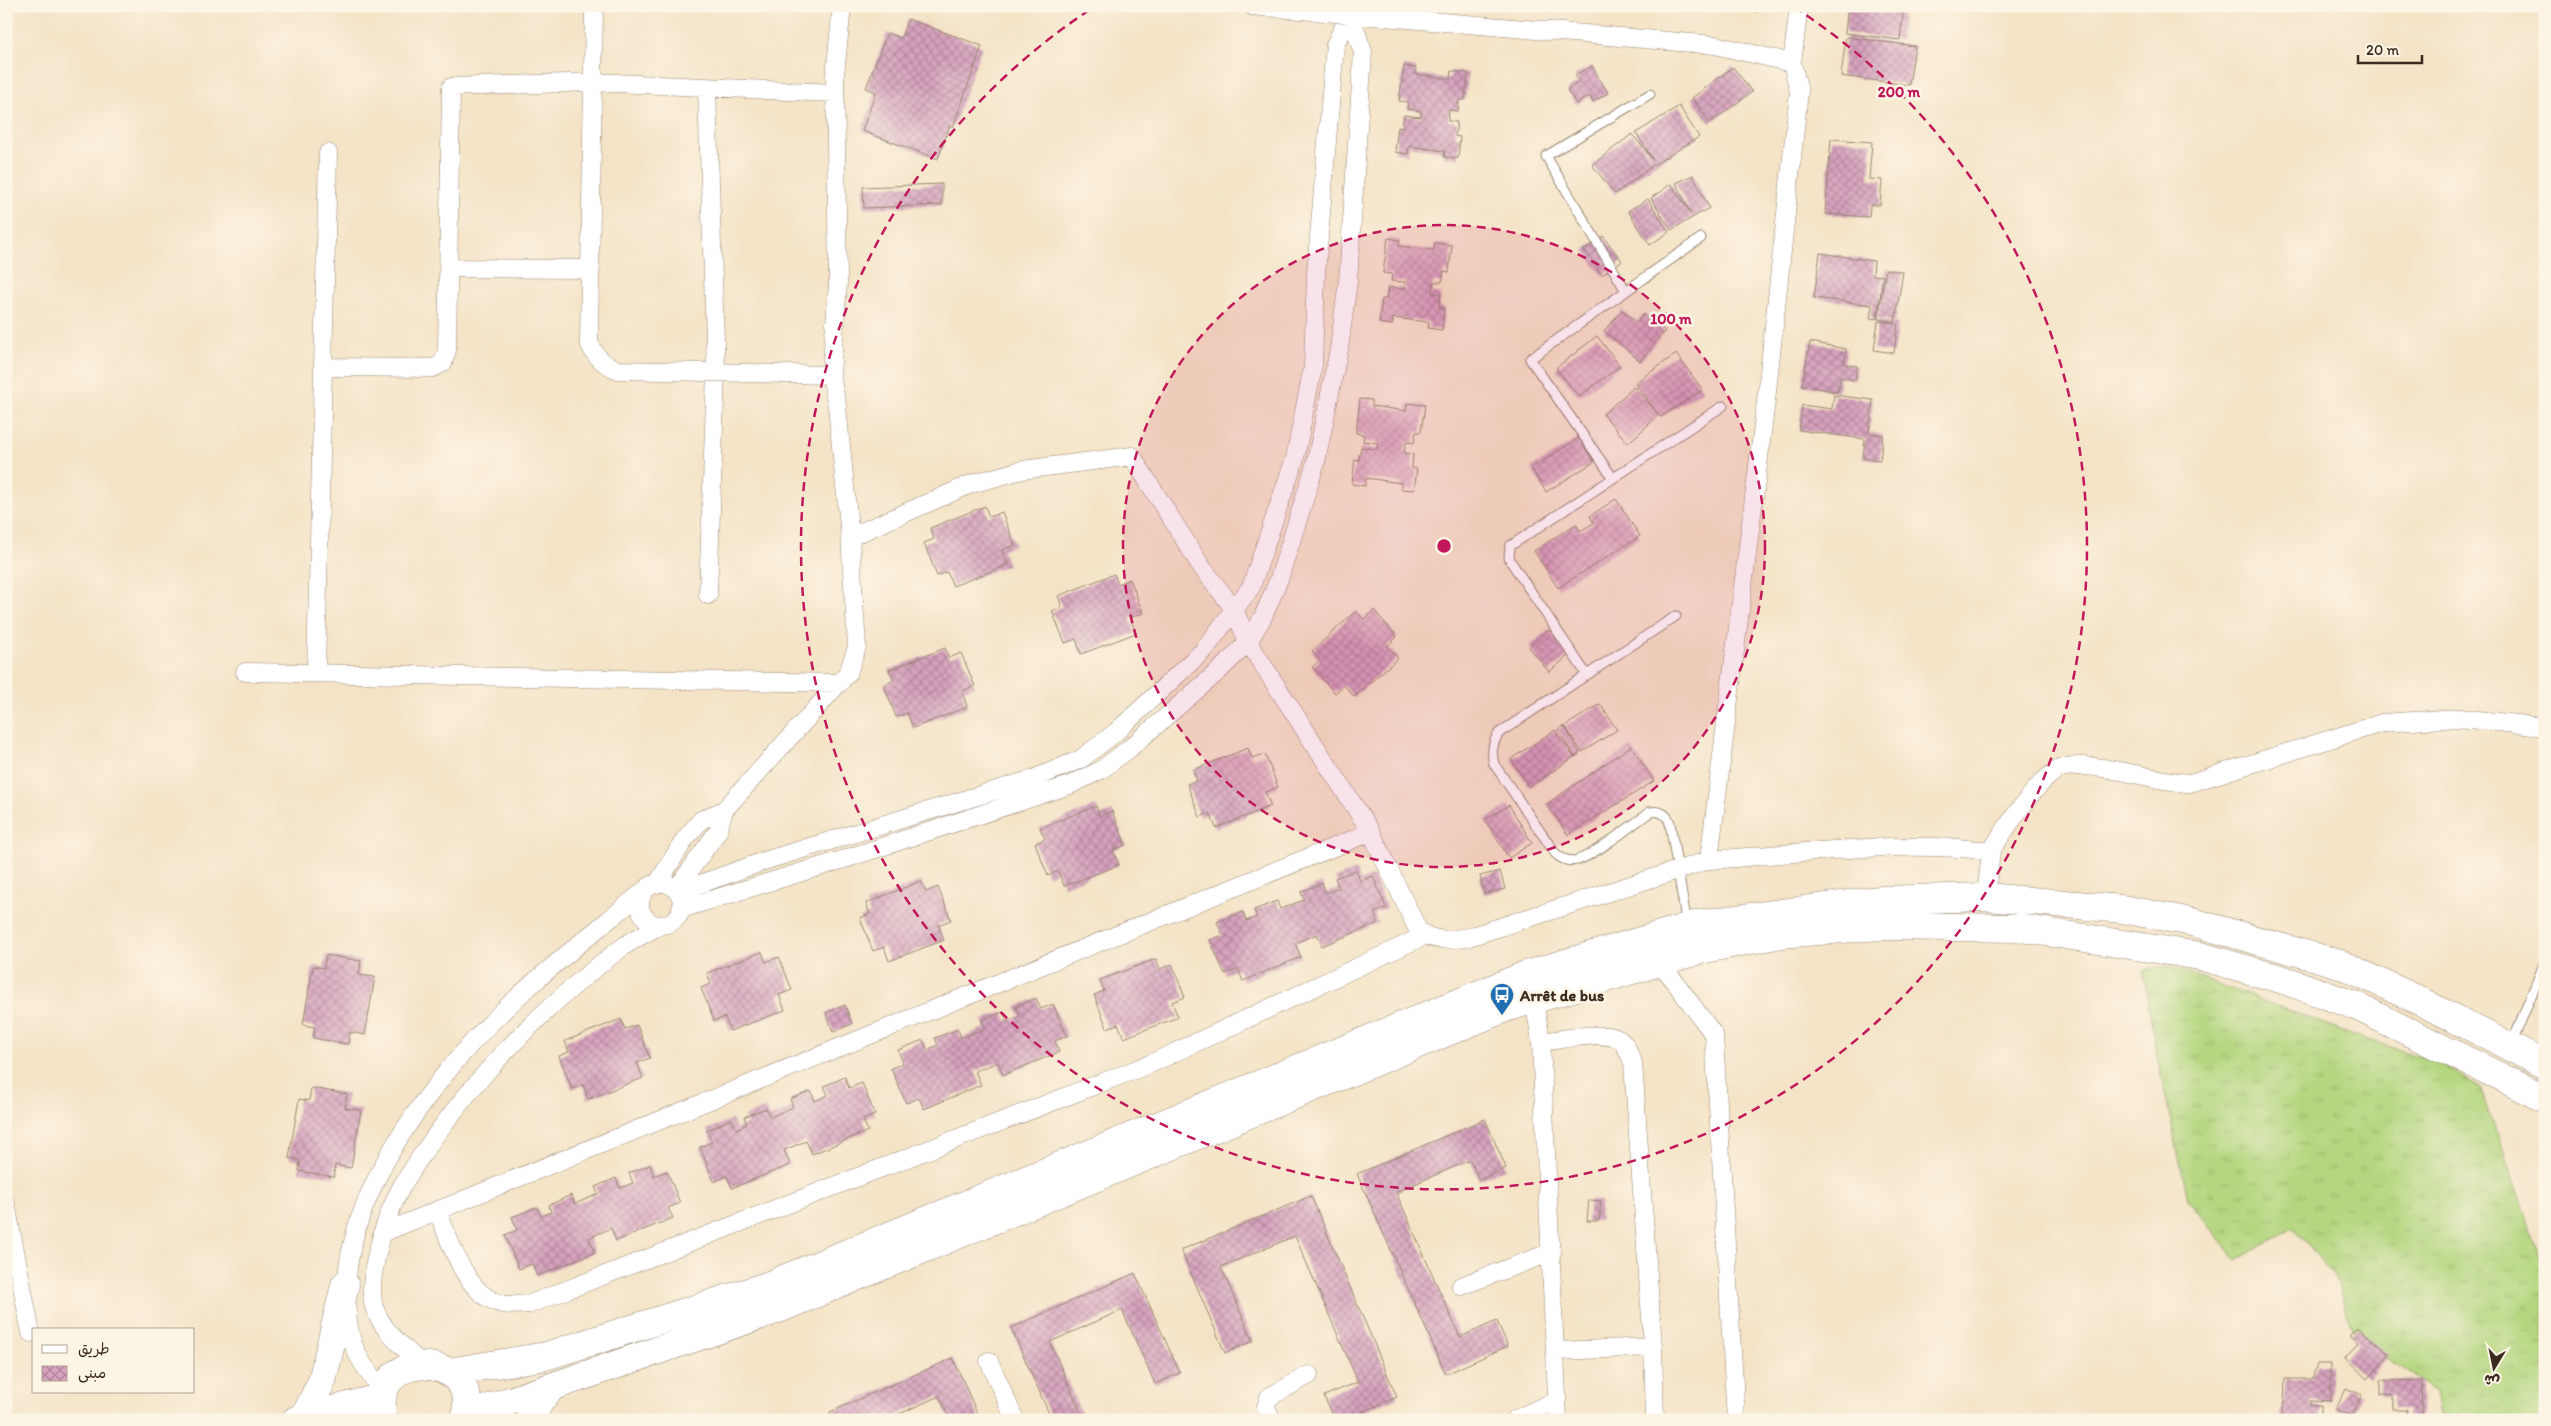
<svg xmlns="http://www.w3.org/2000/svg" width="2551" height="1426" font-family="Itim,'Playpen Sans Arabic',sans-serif">
<style>
.grass{fill:url(#grass-tufts);stroke:#78804e}
.building{fill:url(#building-cross-hatch)}
.lines{fill:none;stroke-linecap:round;stroke-linejoin:round}
.service-casing{stroke:#988672;stroke-width:11}
.minor-casing{stroke:#988672;stroke-width:19}
.trunk-casing{stroke:#988672;stroke-width:29}
.service{stroke:#fff;stroke-width:9}
.minor{stroke:#fff;stroke-width:18}
.trunk{stroke:#fff;stroke-width:28}
.ring{fill:none;stroke:#c2185b;stroke-width:2.5;stroke-dasharray:9 6}
.labels{text-anchor:middle;stroke-width:5;stroke-linejoin:round;paint-order:stroke}
.poi-label{font-size:16px;font-weight:bold;fill:#3b2a1e;stroke:#fcf5e5;text-anchor:start}
.centre{fill:#c2185b;stroke:#fcf5e5;stroke-width:2.5}
.ring-label{font-size:15px;text-anchor:middle;font-weight:bold;fill:#c2185b;stroke:#fcf5e5;stroke-width:5;stroke-linejoin:round;paint-order:stroke}
</style>
<defs>
<pattern id="grass-tufts" width="24" height="20" patternUnits="userSpaceOnUse" patternTransform="scale(1.25)"><rect width="24" height="20" fill="#b4d67e"/><path d="M3 7l-1-3M5 7V3M7 7l1-3M15 17l-1-3M17 17v-4M19 17l1-3" fill="none" stroke="#9cb86c"/></pattern>
<pattern id="building-cross-hatch" width="8" height="8" patternUnits="userSpaceOnUse" patternTransform="scale(1.25)"><rect width="8" height="8" fill="#d7a2be"/><path d="M0 0l8 8M0 8l8-8" fill="none" stroke="#b0849a"/></pattern>
</defs>
<rect width="100%" height="100%" fill="#fcf5e5"/>
<filter id="ink" filterUnits="userSpaceOnUse"><feTurbulence type="fractalNoise" baseFrequency=".02" numOctaves="2"/><feDisplacementMap in="SourceGraphic" scale="10" xChannelSelector="R" yChannelSelector="G"/><feConvolveMatrix kernelMatrix="1 2 1 2 8 2 1 2 1" color-interpolation-filters="sRGB"/></filter>
<filter id="wash" filterUnits="userSpaceOnUse"><feTurbulence type="fractalNoise" baseFrequency=".0096" numOctaves="4" result="noise"/><feDisplacementMap in="SourceGraphic" scale="20" xChannelSelector="R" yChannelSelector="G"/><feGaussianBlur stdDeviation="1.12" result="paint"/><feColorMatrix in="noise" values="0 0 0 0 0 0 0 0 0 0 0 0 0 0 0 0 0 1.4 0 .05"/><feComposite in="paint" operator="in"/></filter>
<g filter="url(#wash)">
<rect width="100%" height="100%" fill="#f4e3c6"/>
<path class="grass" d="M2170,966L2359,1037L2440,1063L2481,1089L2545,1271V1420H2441L2436,1392L2355,1336L2335,1276L2293,1227L2236,1260L2188,1199L2156,1052L2143,970Z"/>
<g id="blocks">
<path class="building" d="M1736,6H1758L1757,12L1735,9Z
M1848,6L1904,7L1900,40L1845,33Z
M908,19L982,46L953,127L950,125L938,159L862,131L876,92L866,88L887,33L901,38Z
M1846,37L1915,46L1909,85L1841,76Z
M1404,66L1416,68L1415,74L1450,79L1451,71L1468,73L1465,100H1459L1458,111L1449,110L1448,121L1457,122L1455,136L1460,137L1458,158L1444,157L1445,151L1409,146L1408,154L1395,152L1398,127L1402,128L1404,115L1421,117V111L1407,109L1408,102L1399,101Z
M1592,66L1608,93L1593,102L1590,96L1576,104L1567,90L1579,82L1575,75Z
M1733,67L1752,92L1710,123L1692,98Z
M1679,106L1699,137L1655,164L1615,194L1592,165L1632,134L1653,160L1636,133Z
M1831,139L1872,142L1869,179L1882,180L1880,205H1870L1869,217L1825,214Z
M1693,175L1709,208L1671,230L1651,198L1671,184L1691,214L1676,183Z
M942,184V205L864,208L863,187Z
M1648,199L1669,232L1650,245L1628,211Z
M1603,236L1622,261L1602,275L1584,250Z
M1388,238L1400,240L1399,246L1434,250L1435,243L1452,245L1449,272L1444,271L1442,282H1433L1432,293L1441,294L1439,308H1444L1442,330L1428,328L1429,322L1393,318L1392,325L1379,323L1382,299H1386L1388,287L1405,289V282L1391,281L1392,274L1383,273Z
M1820,253L1874,261L1873,275L1883,276L1877,319L1870,318L1872,305L1814,298Z
M1886,269L1903,272L1895,322L1878,319Z
M1622,310L1637,323L1644,314L1665,331L1640,361L1604,331Z
M1878,321L1898,324L1894,353L1874,350Z
M1597,336L1620,366L1579,397L1556,368Z
M1810,342L1846,349L1844,364L1857,366L1855,380L1840,377L1838,392L1802,385Z
M1676,354L1703,390L1661,417L1659,415L1628,443L1603,414L1634,387L1658,414L1635,383Z
M1834,395L1873,400L1869,433L1883,435L1880,460L1863,458L1865,439L1799,430L1802,405L1832,409Z
M1360,399L1372,400V406L1406,411L1407,403L1425,405L1421,432H1416L1414,443L1406,442L1404,453L1413,454L1412,468L1417,469L1414,490L1401,489V483L1366,478L1365,486L1352,484L1355,459L1359,460L1361,447L1377,449L1378,443L1363,441L1364,435L1356,433Z
M1579,438L1594,462L1546,492L1531,468Z
M1616,499L1640,536L1558,588L1534,551L1576,524L1580,531L1594,523L1590,516Z
M985,506L989,517L1002,512L1015,545L1002,550L1008,565L953,586L947,572L937,576L924,543L934,539L930,528Z
M1114,574L1118,584L1130,579L1143,613L1130,618L1136,633L1081,654L1076,639L1065,643L1052,611L1062,607L1058,596Z
M1374,610L1397,637L1387,646L1398,658L1354,697L1344,685L1335,693L1312,667L1320,660L1312,651L1356,611L1364,619Z
M1549,630L1569,655L1549,672L1529,647Z
M945,648L949,658L961,653L975,686L962,691L967,707L913,728L907,713L896,717L884,685L894,680L889,670Z
M1600,704L1617,730L1582,752L1565,726Z
M1564,726L1580,753L1575,757L1558,730Z
M1555,730L1574,757L1529,787L1511,759Z
M1631,746L1654,781L1568,835L1547,804Z
M1248,748L1252,758L1265,754L1278,787L1265,792L1271,806L1216,828L1210,813L1200,817L1187,784L1197,781L1193,770Z
M1509,805L1532,843L1509,858L1485,820Z
M1096,806L1100,816L1112,811L1126,845L1113,850L1119,865L1064,886L1058,871L1048,876L1035,843L1045,839L1040,828Z
M1356,870L1360,881L1373,876L1386,908L1374,913L1378,923L1322,946L1317,934L1295,943L1301,957L1243,981L1238,969L1225,974L1210,940L1223,935L1217,922L1243,912L1246,921L1257,917L1254,910L1277,901L1280,909L1304,900L1301,892L1322,883L1326,893L1339,888L1335,878Z
M1500,871L1505,889L1484,894L1480,876Z
M921,881L926,892L938,887L951,920L938,925L944,940L889,961L884,947L873,951L860,918L870,914L866,903Z
M762,952L766,962L779,957L792,990L779,995L785,1010L730,1031L725,1017L714,1021L701,988L711,984L707,973Z
M326,955L361,961L359,975L375,977L365,1035L350,1032L348,1044L313,1038L315,1027L303,1025L313,966L324,968Z
M1156,959L1160,969L1172,964L1185,997L1172,1002L1178,1017L1124,1038L1118,1024L1107,1028L1094,995L1104,991L1100,980Z
M1036,998L1041,1009L1053,1004L1067,1036L1055,1041L1059,1052L1003,1075L998,1062L975,1071L981,1085L924,1109L919,1098L906,1103L891,1068L903,1063L898,1050L923,1040L927,1050L938,1045L935,1038L958,1029L961,1038L985,1028L982,1020L1003,1012L1007,1021L1020,1016L1016,1007Z
M845,1005L852,1024L833,1032L826,1013Z
M621,1019L625,1029L637,1025L650,1058L637,1063L643,1078L588,1099L583,1085L572,1089L559,1056L569,1052L565,1041Z
M845,1077L849,1088L862,1083L875,1115L863,1120L868,1131L812,1154L806,1141L784,1150L790,1165L732,1188L727,1176L714,1182L700,1147L712,1142L707,1130L732,1119L736,1129L747,1124L744,1117L766,1108L770,1117L793,1107L790,1099L811,1091L815,1101L828,1095L824,1086Z
M311,1088L347,1094L345,1108L361,1110L351,1168L335,1165L334,1177L299,1171L300,1160L289,1158L299,1099L309,1101Z
M1485,1119L1506,1168L1479,1180L1470,1160L1396,1192L1460,1337L1497,1321L1508,1346L1446,1374L1357,1174Z
M650,1165L654,1176L667,1171L680,1203L668,1208L673,1218L616,1241L611,1228L589,1238L595,1252L537,1276L532,1264L519,1269L505,1235L517,1230L512,1217L537,1207L541,1216L551,1212L549,1205L571,1195L575,1204L598,1194L595,1187L616,1178L620,1188L633,1183L629,1173Z
M1311,1196L1397,1397L1344,1420H1334L1324,1396L1358,1382L1295,1236L1221,1267L1253,1341L1225,1353L1181,1250Z
M1589,1200L1601,1201L1599,1221H1587Z
M1135,1273L1180,1373L1155,1384L1122,1310L1050,1342L1084,1420H1052L1011,1328Z
M2358,1327L2389,1355L2368,1379L2345,1358L2359,1343L2350,1335Z
M953,1358L980,1420H950L939,1396L886,1420H833L830,1412Z
M2317,1364H2331V1401L2309,1400V1405H2321V1417L2329,1420L2280,1419L2284,1402L2285,1379H2312Z
M2380,1380L2422,1381L2421,1419H2406L2407,1409H2393V1396L2380,1395Z
M2346,1388L2362,1395L2352,1416L2336,1409Z
M2373,1415L2390,1419V1420H2372Z"/>
</g>
</g>
<g filter="url(#ink)">
<use href="#blocks" fill-opacity="0" stroke="#988672" stroke-width="1"/>
<g class="lines">
<defs>
<path id="service" d="M1626,291L1546,156L1650,94
M1613,478L1530,359L1701,238
M1676,616L1499,733C1492,743 1491,752 1494,764L1555,853C1561,859 1569,862 1577,860C1592,857 1635,823 1650,812C1660,810 1667,814 1670,823L1687,925
M1587,675L1511,562L1509,557L1510,546L1723,406
M2511,1045L2545,962"/>
<path id="minor" d="M594,6L589,342C595,358 604,364 618,370L831,375L837,406L850,537L857,647L848,673L724,810L701,820L685,839L657,884
M1252,6L1715,45L1792,63
M707,89L716,371L708,595
M448,268L591,269
M323,367L433,368L443,363L447,350L451,87L593,82L835,93
M831,375L838,283L835,75L842,6
M850,537L971,484L1022,470L1132,456L1201,566L1234,609L1248,642L1371,832L1418,930C1433,943 1451,940 1469,937L1709,860L1766,401L1799,91L1792,63L1799,6
M245,672L840,683
M316,672L328,153
M1709,860C1802,853 1898,840 1991,851C2004,831 2040,775 2062,768C2092,759 2154,782 2190,783L2382,723L2459,718L2545,727
M640 904a21 21 0 1 1 42 0a21 21 0 1 1-42 0Z
M676,890L718,831L724,810
M678,892L767,860L1033,779L1081,759L1116,732L1204,650L1251,587L1295,458L1313,366L1316,273L1335,45L1350,14L1363,52L1348,281L1339,349L1316,462L1279,579L1263,617L1248,642L1221,669L1130,748L1101,770L1070,785L848,858L681,909
M1986,897L1991,851
M1660,962L1714,1035L1736,1420
M1534,999L1541,1042L1558,1420
M1541,1042C1559,1040 1599,1031 1616,1038C1626,1042 1629,1053 1633,1063L1653,1347L1655,1420
M6,1204L31,1333
M437,1210C450,1240 465,1297 503,1304C511,1306 521,1304 530,1304L1150,1064L1424,936
M382,1233L1371,832
M1461,1286L1552,1252
M1557,1351L1653,1347
M989,1361L1015,1420
M422,1364C404,1348 382,1331 374,1307C370,1293 373,1272 376,1258C382,1232 391,1204 405,1181C460,1092 537,1011 620,949C632,940 646,933 659,926
M384,1392C371,1377 356,1357 351,1337C326,1232 403,1120 469,1046C521,988 585,940 645,890
M1272,1420L1266,1407L1269,1397L1309,1375
M1514,1420L1557,1400"/>
<path id="trunk" d="M448,1372L546,1356L767,1286L1526,975L1698,924L1880,900L1986,897L2122,909L2192,922L2340,964L2412,997L2545,1065
M466,1416L776,1310L1505,1008L1700,950L1781,934L1880,926L2020,928L2200,956L2284,980L2356,1006L2545,1099
M304,1418L322,1381L345,1285
M296,1420L382,1397
M384,1420C364,1346 484,1349 465,1420
M530,1420L540,1401L552,1387"/>
</defs>
<use href="#service" class="service-casing"/>
<use href="#minor" class="minor-casing"/>
<use href="#trunk" class="trunk-casing"/>
<use href="#service" class="service"/>
<use href="#minor" class="minor"/>
<use href="#trunk" class="trunk"/>
</g>
</g>
<circle cx="1444" cy="546" r="321" fill="#c2185b" fill-opacity=".12"/>
<g class="ring">
<circle cx="1444" cy="546" r="321"/>
<path d="M1794 7A643 643 0 1 1 1094 7"/>
</g>
<defs>
<symbol id="bus-pin" viewBox="-11 -11 22 30"><path d="M0 17L-7.5 6A9.5 9.5 0 1 1 7.5 6Z" fill="#1f6fb2" stroke="#fcf5e5"/><path d="M-5-6H5V4H4V6H2V4H-2V6H-4V4H-5ZM-3.5-4V0h7V-4ZM-3.5 1.2v1.5H-2V1.2ZM2 1.2v1.5H3.5V1.2Z" fill="#fff"/></symbol>
</defs>
<g fill-rule="evenodd">
<use href="#bus-pin" x="1488" y="981" width="28" height="38"/>
</g>
<g class="labels">
<g class="poi-label">
<text x="1520" y="1001">Arrêt de bus</text>
</g>
</g>
<circle cx="1444" cy="546" r="8" class="centre"/>
<g class="ring-label">
<text x="1899" y="97">200 m</text>
<text x="1671" y="324">100 m</text>
</g>
<rect width="2551" height="1426" fill="none" stroke="#fcf5e5" stroke-width="25"/>
<rect x="32" y="1328" width="162" height="65" fill="#fcf5e5" stroke="#afa495"/>
<rect x="42" y="1345" width="25" height="8" fill="#ffffff" stroke="#afa495"/>
<text x="78" y="1354" font-size="15" fill="#3b2a1e">طريق</text>
<rect x="42" y="1366" width="25" height="15" fill="url(#building-cross-hatch)" stroke="#afa495"/>
<text x="78" y="1378" font-size="15" fill="#3b2a1e">مبنى</text>
<g transform="translate(2494 1368) rotate(190)" stroke="#fcf5e5" stroke-width="4" paint-order="stroke">
<path d="M0-4L9 19L0 12L-9 19Z" fill="#3b2a1e"/>
<text y="-8" font-size="14" font-weight="bold" text-anchor="middle" fill="#3b2a1e">ش</text>
</g>
<path d="M2358 55v8h64v-8" fill="none" stroke="#3b2a1e" stroke-width="2.5"/>
<text x="2366" y="55" font-size="15" fill="#3b2a1e" stroke="#fcf5e5" stroke-width="4" paint-order="stroke">20 m</text>
</svg>
